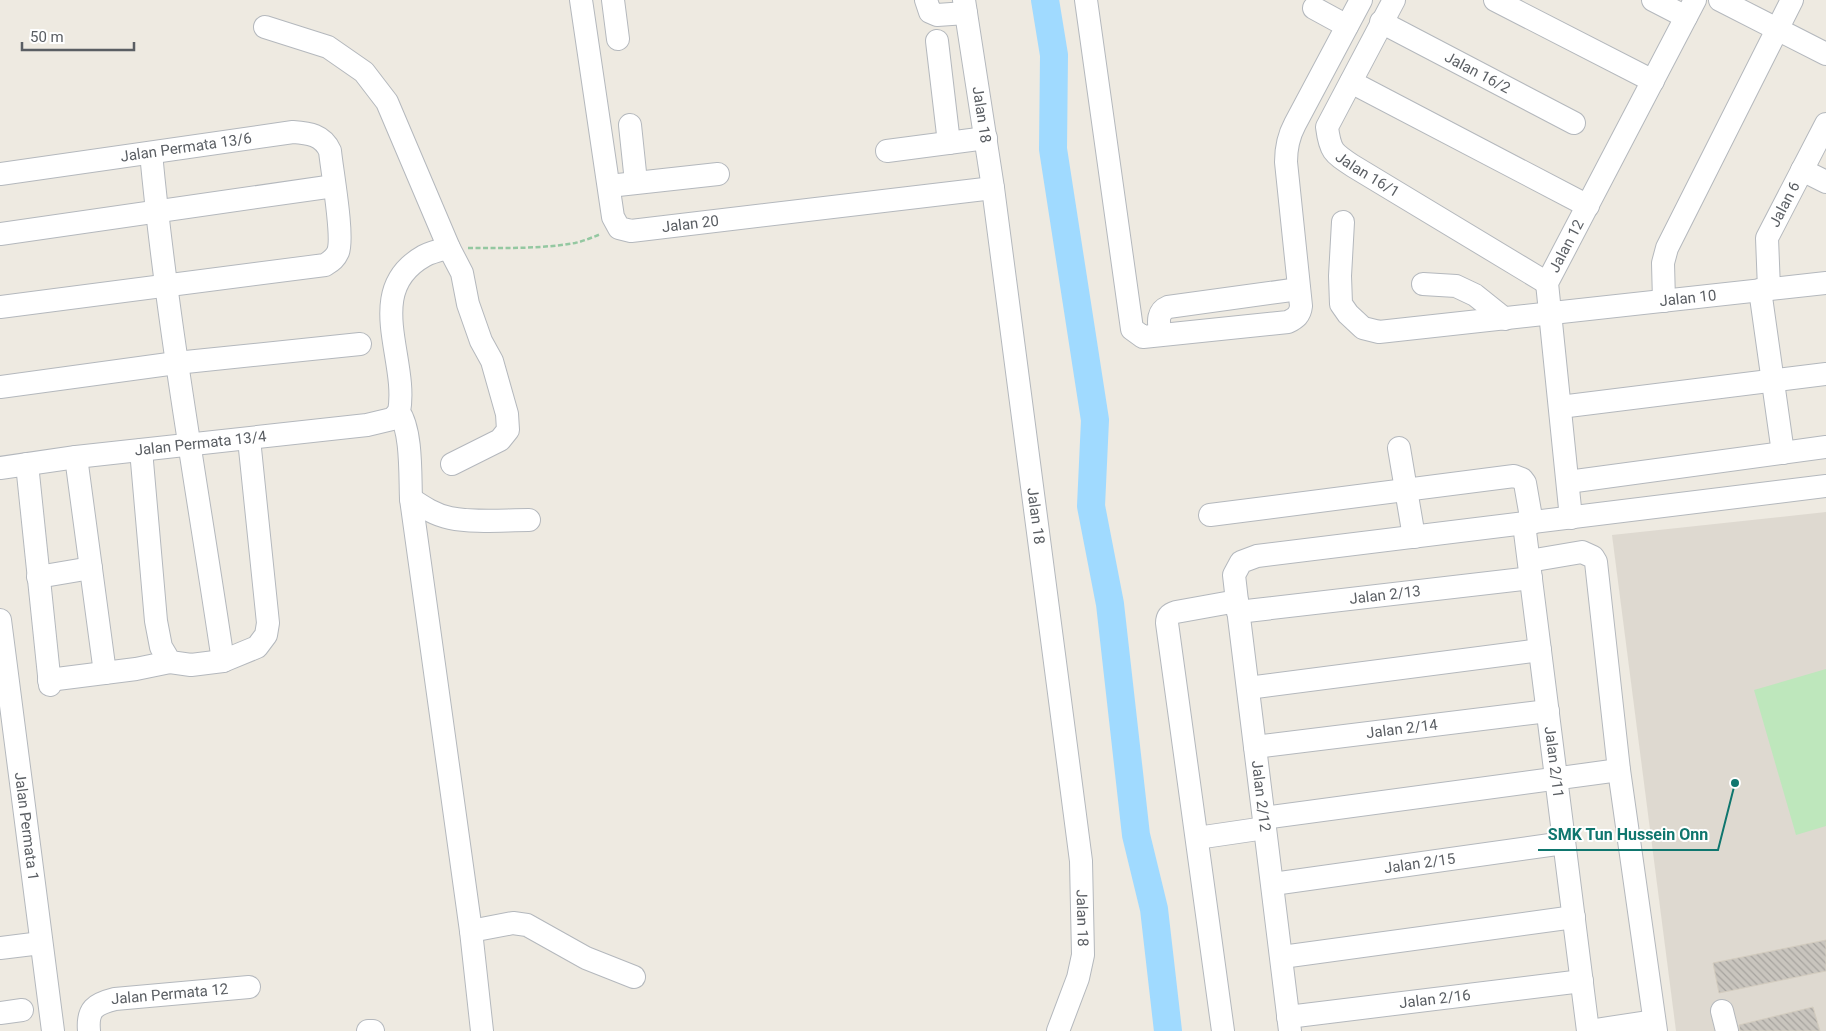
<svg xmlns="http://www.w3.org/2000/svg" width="1826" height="1031" font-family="Roboto,sans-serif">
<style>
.education{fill:#ded9d0}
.pitch{fill:#bee7bc}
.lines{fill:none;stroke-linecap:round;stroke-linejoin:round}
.river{stroke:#a0daff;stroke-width:28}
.building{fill:url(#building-back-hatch);stroke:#d3ccbf}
.minor-casing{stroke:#b4b8bd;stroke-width:24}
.path{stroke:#94c8a1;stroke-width:2.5;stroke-dasharray:5 2.5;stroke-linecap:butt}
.minor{stroke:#fff;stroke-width:22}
.labels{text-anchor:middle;stroke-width:4;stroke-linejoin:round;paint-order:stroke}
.street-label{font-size:15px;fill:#5a5e63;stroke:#fff}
.leader{fill:none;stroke:#0f766e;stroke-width:2}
.callout-dot{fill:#0f766e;stroke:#fff;stroke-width:2}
.callout-label{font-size:16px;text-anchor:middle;font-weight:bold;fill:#0f766e;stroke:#fff;stroke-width:4;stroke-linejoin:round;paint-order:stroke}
</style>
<defs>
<pattern id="building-back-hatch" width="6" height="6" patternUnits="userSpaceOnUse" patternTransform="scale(1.25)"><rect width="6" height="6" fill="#c9c5be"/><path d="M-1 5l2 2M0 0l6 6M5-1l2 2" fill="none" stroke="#a6a39e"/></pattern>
</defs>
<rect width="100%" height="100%" fill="#eeeae1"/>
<path class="education" d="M1826,512V1031H1676L1612,535Z"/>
<path class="pitch" d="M1826,669V826L1796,835L1754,690Z"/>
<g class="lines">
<path class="river" d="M1045,0L1054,55L1053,149L1095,420L1091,506L1110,604L1136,835L1154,909L1168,1031"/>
</g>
<path class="building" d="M1826,940V971L1719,993L1713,963Z
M1813,1007L1820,1031H1740L1739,1025Z"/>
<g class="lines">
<defs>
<g id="minor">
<path id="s1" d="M581,0L613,217L619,228L631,231L993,188"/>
<path d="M613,0L618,39"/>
<path d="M926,0L930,12L937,15L966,13"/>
<path id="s2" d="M964,0L993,188L1081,861L1083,955L1078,978L1058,1031"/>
<path d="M1086,0L1132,329L1143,337L1288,322C1296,318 1300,315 1301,306L1286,162C1286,148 1288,137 1295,124L1361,0"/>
<path id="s3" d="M1394,0L1327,127C1330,151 1333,153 1353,166L1547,283"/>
<path d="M1495,0L1653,81"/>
<path d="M1653,0L1686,17"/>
<path d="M1720,0L1826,54"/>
<path d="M1314,8L1347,26"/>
<path id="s4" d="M1381,22L1574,123"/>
<path d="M265,27L328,47L364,72L387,102L449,248L462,273L468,304L481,341L492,361L507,414L508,430L500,440L452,464"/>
<path d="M937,41L949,143"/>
<path d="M1351,82L1588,206"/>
<path d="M630,125L636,182"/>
<path d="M887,151L986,138"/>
<path d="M151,153C167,323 198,492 223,661"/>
<path d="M1802,170L1826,182"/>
<path id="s5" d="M0,174L293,132C309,133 323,135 330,151C332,171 344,237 338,252C335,259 331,261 325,265L0,307"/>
<path d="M609,186L718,174"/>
<path id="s6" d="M1343,222L1340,276L1341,304L1348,314L1363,328L1379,332L1826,283"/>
<path d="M0,234L334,186"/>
<path d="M449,248C441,250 431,252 424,256C362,291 409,359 399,412C412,431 410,475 411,499L471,931L482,1031"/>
<path d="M1423,284L1456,286L1475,295L1505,319"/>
<path id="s7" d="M1769,289L1767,238L1826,124"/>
<path d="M1760,290L1783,453"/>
<path d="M1664,301L1663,263L1667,248L1792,0"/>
<path d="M1160,335C1159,324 1156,312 1168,307L1299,289"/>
<path d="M0,387L176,363L360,344"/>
<path d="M1560,407L1826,374"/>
<path d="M1399,448L1414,537"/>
<path d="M141,450L156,621L161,647L170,662L191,665L223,661L257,647L266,635L268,623L249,439"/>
<path d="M76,457L105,673"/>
<path d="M27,464L50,685"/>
<path id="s8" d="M0,468L76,457L367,425L392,419L399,412"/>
<path d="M1568,482L1826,447"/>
<path d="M411,499C423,507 435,515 450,518C473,523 504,520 529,520"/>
<path d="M1210,515L1514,476L1522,479L1525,483L1532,523"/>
<path id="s9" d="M1571,518L1547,283L1695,0"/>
<path id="s10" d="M1524,524L1588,1031"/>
<path d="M1529,561L1582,552L1593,557L1596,562L1619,770L1656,1031"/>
<path d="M38,577L91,568"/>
<path id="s11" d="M1238,612L1531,578"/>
<path id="s12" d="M0,620L53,1031"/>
<path d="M49,680L136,669L170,662"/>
<path d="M1248,688L1540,650"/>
<path id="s13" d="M1255,747L1548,711"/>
<path d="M1264,818L1619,770"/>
<path d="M1197,838L1265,828"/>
<path id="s14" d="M1273,884L1564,843"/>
<path d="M471,931L513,923L527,925L586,958L634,977"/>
<path d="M0,948L41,943"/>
<path d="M1282,957L1574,917"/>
<path d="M1722,1011L1727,1031"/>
<path d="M0,1013L22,1010"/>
<path id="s15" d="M1288,1017L1582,981"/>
<path id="s16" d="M89,1031C87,1009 95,1004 115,999L249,987"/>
<path d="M368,1031H373"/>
<path d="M1223,1031L1167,623C1167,617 1169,614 1176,612L1237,601"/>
<path d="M1290,1031L1237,601L1234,575L1241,562L1257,556L1826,486"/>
<path d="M1589,1031L1654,1021"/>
</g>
</defs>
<use href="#minor" class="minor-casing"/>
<path class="path" d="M468,248C504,248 540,249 575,243C584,241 593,237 601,234"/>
<use href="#minor" class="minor"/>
</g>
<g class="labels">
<g class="street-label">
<text dy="5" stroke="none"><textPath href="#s4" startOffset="109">Jalan 16/2</textPath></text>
<text dy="5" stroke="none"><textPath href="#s2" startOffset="116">Jalan 18</textPath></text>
<text dy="5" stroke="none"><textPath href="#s5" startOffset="188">Jalan Permata 13/6</textPath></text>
<text dy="5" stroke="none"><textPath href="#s3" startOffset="210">Jalan 16/1</textPath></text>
<text dy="5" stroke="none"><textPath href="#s7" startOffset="89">Jalan 6</textPath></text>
<text dy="5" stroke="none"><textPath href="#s1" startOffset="304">Jalan 20</textPath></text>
<text dy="5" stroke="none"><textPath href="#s9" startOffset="278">Jalan 12</textPath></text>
<text dy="5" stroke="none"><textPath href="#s6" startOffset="442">Jalan 10</textPath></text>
<text dy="5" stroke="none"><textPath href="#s8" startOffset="202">Jalan Permata 13/4</textPath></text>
<text dy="5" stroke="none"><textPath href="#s2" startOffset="521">Jalan 18</textPath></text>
<text dy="5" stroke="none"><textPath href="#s11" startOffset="148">Jalan 2/13</textPath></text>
<text dy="5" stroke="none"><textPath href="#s13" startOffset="148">Jalan 2/14</textPath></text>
<text dy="5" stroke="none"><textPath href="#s10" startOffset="240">Jalan 2/11</textPath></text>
<text transform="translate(1261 796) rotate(83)" y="5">Jalan 2/12</text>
<text dy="5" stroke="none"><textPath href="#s12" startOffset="208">Jalan Permata 1</textPath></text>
<text dy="5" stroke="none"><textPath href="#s14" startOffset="148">Jalan 2/15</textPath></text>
<text dy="5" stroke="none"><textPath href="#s2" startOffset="926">Jalan 18</textPath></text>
<text dy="5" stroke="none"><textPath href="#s16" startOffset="102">Jalan Permata 12</textPath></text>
<text dy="5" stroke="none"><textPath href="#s15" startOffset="148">Jalan 2/16</textPath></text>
</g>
</g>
<path class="leader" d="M1735 783L1718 850H1538"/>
<circle class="callout-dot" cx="1735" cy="783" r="5"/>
<g class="callout-label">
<text x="1628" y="840">SMK Tun Hussein Onn</text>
</g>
<path d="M22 42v8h112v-8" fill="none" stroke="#5a5e63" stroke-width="2.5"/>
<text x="30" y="42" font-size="15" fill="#5a5e63" stroke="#ffffff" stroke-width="4" paint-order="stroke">50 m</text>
</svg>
